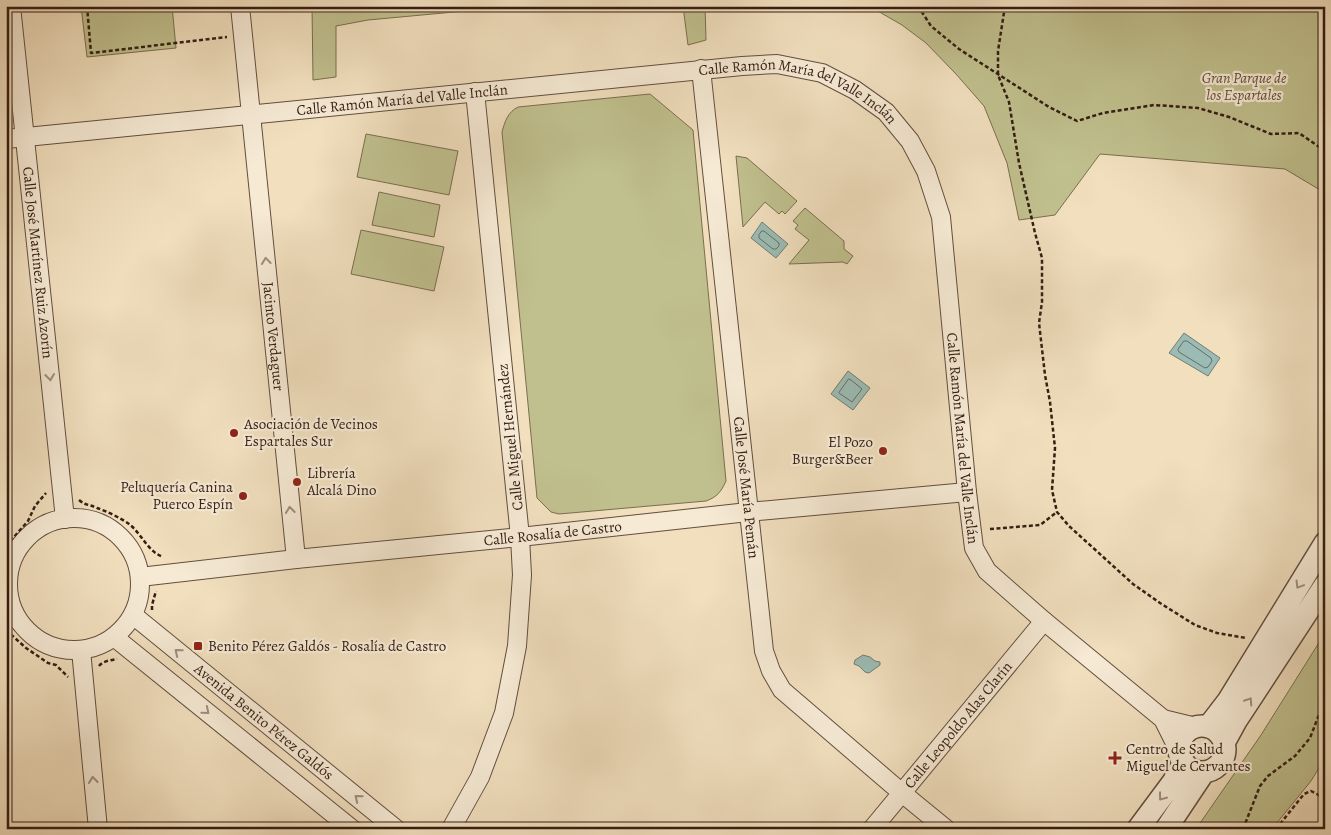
<svg xmlns="http://www.w3.org/2000/svg" width="1331" height="835" font-family="Alegreya,serif">
<style>
.green{fill:#c0c08e;stroke:#7a6e50}
.water{fill:#9bbcb4;stroke:#727c74}
.lines{fill:none;stroke-linecap:round;stroke-linejoin:round}
.shore{stroke:#686c64;stroke-width:1}
.minor-casing{stroke:#634e3e;stroke-width:20}
.tertiary-casing{stroke:#634e3e;stroke-width:24}
.path{stroke:#341d13;stroke-width:2.5;stroke-dasharray:4 2.5;stroke-linecap:butt}
.minor{stroke:#f6ead5;stroke-width:18}
.tertiary{stroke:#f6ead5;stroke-width:21}
.oneway{stroke:#9f8e7e}
.poi-dot{fill:#8f2418;stroke:#f6ead5;stroke-width:2}
.labels{text-anchor:middle;stroke-width:4.5;stroke-linejoin:round;paint-order:stroke}
.park-label{font-size:15px;font-style:italic;fill:#5e4e38;stroke:#f6ead5}
.street-label{font-size:15px;fill:#341d13;stroke:#f6ead5}
.poi-label{font-size:15px;fill:#341d13;stroke:#f6ead5;text-anchor:start}
</style>
<rect width="100%" height="100%" fill="#f1dfbe"/>
<filter id="stains"><feTurbulence type="fractalNoise" baseFrequency=".004" numOctaves="4"/><feColorMatrix values="0 0 0 0 .2 0 0 0 0 .09 0 0 0 0 .02 0 0 0 .5 -.17"/></filter>
<radialGradient id="worn" r=".72"><stop offset=".6" stop-color="#630" stop-opacity="0"/><stop offset="1" stop-color="#630" stop-opacity=".3"/></radialGradient>
<path class="green" d="M81,6H172L176,48L87,57Z
M312,6H519L368,20L336,26V77L313,80Z
M683,6H705L706,40L688,45Z
M864,6H1325V193L1285,169L1100,154L1055,215L1019,220L1007,163L984,106L956,74L926,43L902,25L876,10Z
M650,94L693,130L726,481C721,492 717,497 706,501L559,514L551,512L537,498L502,132C505,121 508,112 518,107Z
M366,134L458,151L449,195L357,177Z
M736,156L747,158L797,201L785,214L782,211L779,214L765,202L743,227Z
M379,192L440,205L434,237L372,225Z
M805,208L844,241V249L853,256L847,264L843,262L789,264L809,240L795,229L798,225L793,221Z
M361,230L444,247L434,291L351,274Z
M1325,633V758L1311,781L1272,829H1196L1261,735Z"/>
<path class="water" d="M762,222L788,244L776,258L751,238Z
M1184,333L1220,358L1208,376L1169,353Z
M848,371L870,388L853,410L831,394Z
M863,655L870,657L875,661L880,662V665L869,673L865,672L859,666L854,664L855,660Z"/>
<g class="lines">
<path class="shore" d="M762,231H764L779,243V246L776,249H773L759,238V235Z
M1184,341H1187L1211,358L1212,361L1208,367L1205,368L1179,352L1178,350Z
M849,379L851,380L862,389L852,402L839,393Z"/>
<defs>
<g id="minor">
<path id="s1" d="M11,6L65,519"/>
<path id="s2" d="M240,6L296,559"/>
<path id="s3" d="M701,69L764,651L771,671L782,690L902,793L946,829"/>
<path id="s4" d="M6,139L742,66L777,64L822,73L855,90L886,112L910,141L926,171L941,217L967,492L974,548L987,571L1044,621L1163,719L1179,751"/>
<circle cx="74" cy="584" r="66"/>
<path id="s5" d="M140,577L296,559L520,537L748,512L967,492"/>
<path id="s6" d="M133,615L396,829"/>
<path d="M114,637L352,829"/>
<path d="M81,650L98,829"/>
<path d="M1163,719L1196,727"/>
<path d="M451,829L480,777L504,713L517,646L522,575L520,537L475,92"/>
<path id="s7" d="M872,829L1044,621"/>
</g>
<path id="tertiary" d="M1179 749a23 23 0 1 1 46 0a23 23 0 1 1-46 0Z
M1208,727L1228,701L1325,543
M1224,743L1236,721L1325,585
M1138,829L1173,782L1184,762
M1166,829L1204,772"/>
</defs>
<use href="#minor" class="minor-casing"/>
<use href="#tertiary" class="tertiary-casing"/>
<path class="path" d="M87,6L91,53L227,37
M918,6L931,26L959,49L1049,107L1077,121L1103,113L1154,105L1198,108L1229,117L1271,134L1299,133L1325,151
M1005,6L998,51V75L1009,102L1019,163L1035,233L1042,258V302L1039,323L1045,375L1050,402L1055,448L1052,490L1057,512L1069,526L1133,584L1160,603L1195,625L1217,633L1246,638
M79,500C86,506 89,504 97,508C106,511 121,518 129,524C142,534 147,551 163,557
M990,529L1040,525L1057,512
M6,546L28,521L35,506L46,493
M152,610V605L156,591
M6,630L26,648L48,663L56,665L68,677
M99,666C103,661 111,660 117,659
M1243,829L1260,786L1268,776L1295,756L1310,738L1325,699
M1276,829L1304,794L1311,791L1317,794L1325,800"/>
<use href="#minor" class="minor"/>
<use href="#tertiary" class="tertiary"/>
</g>
<defs><path id="oneway-chevron" d="M-2-3.5L2.5 0L-2 3.5" fill="none" stroke-width="1.6" stroke-linecap="round" stroke-linejoin="round" transform="scale(1.25)"/></defs>
<g class="oneway">
<use href="#oneway-chevron" transform="translate(266 261) rotate(-96)"/>
<use href="#oneway-chevron" transform="translate(50 377) rotate(84)"/>
<use href="#oneway-chevron" transform="translate(290 510) rotate(-96)"/>
<use href="#oneway-chevron" transform="translate(1299 585) rotate(121)"/>
<use href="#oneway-chevron" transform="translate(178 652) rotate(-141)"/>
<use href="#oneway-chevron" transform="translate(1249 701) rotate(-57)"/>
<use href="#oneway-chevron" transform="translate(206 711) rotate(39)"/>
<use href="#oneway-chevron" transform="translate(93 780) rotate(-96)"/>
<use href="#oneway-chevron" transform="translate(1162 797) rotate(127)"/>
<use href="#oneway-chevron" transform="translate(358 798) rotate(-141)"/>
</g>
<g class="poi-dot">
<circle cx="234" cy="433" r="5"/>
<circle cx="883" cy="451" r="5"/>
<circle cx="297" cy="482" r="5"/>
<circle cx="243" cy="496" r="5"/>
<rect x="193" y="641" width="10" height="10" rx="2.5"/>
<path d="M1112.5 750.5h5v5h5v5h-5v5h-5v-5h-5v-5h5z"/>
</g>
<g class="labels">
<g class="park-label">
<text x="1244" y="83">Gran Parque de<tspan x="1244" dy="17">los Espartales</tspan></text>
</g>
<g class="street-label">
<text dy="5" stroke="none"><textPath href="#s4" startOffset="398">Calle Ramón María del Valle Inclán</textPath></text>
<text dy="5" stroke="none"><textPath href="#s4" startOffset="802">Calle Ramón María del Valle Inclán</textPath></text>
<text dy="5" stroke="none"><textPath href="#s1" startOffset="258">Calle José Martínez Ruiz Azorín</textPath></text>
<text dy="5" stroke="none"><textPath href="#s2" startOffset="332">Jacinto Verdaguer</textPath></text>
<text transform="translate(510 437) rotate(-96)" y="5">Calle Miguel Hernández</text>
<text dy="5" stroke="none"><textPath href="#s4" startOffset="1238">Calle Ramón María del Valle Inclán</textPath></text>
<text dy="5" stroke="none"><textPath href="#s3" startOffset="421">Calle José María Pemán</textPath></text>
<text dy="5" stroke="none"><textPath href="#s5" startOffset="415">Calle Rosalía de Castro</textPath></text>
<text dy="5" stroke="none"><textPath href="#s6" startOffset="169">Avenida Benito Pérez Galdós</textPath></text>
<text dy="5" stroke="none"><textPath href="#s7" startOffset="135">Calle Leopoldo Alas Clarín</textPath></text>
</g>
<g class="poi-label">
<text x="244" y="429">Asociación de Vecinos<tspan x="244" dy="17">Espartales Sur</tspan></text>
<text x="873" y="447" text-anchor="end">El Pozo<tspan x="873" dy="17">Burger&amp;Beer</tspan></text>
<text x="307" y="478">Librería<tspan x="307" dy="17">Alcalá Dino</tspan></text>
<text x="233" y="492" text-anchor="end">Peluquería Canina<tspan x="233" dy="17">Puerco Espín</tspan></text>
<text x="208" y="651">Benito Pérez Galdós - Rosalía de Castro</text>
<text x="1126" y="754">Centro de Salud<tspan x="1126" dy="17">Miguel de Cervantes</tspan></text>
</g>
</g>
<rect width="1331" height="835" fill="none" stroke="#f1dfbe" stroke-width="25"/>
<rect x="8" y="8" width="1316" height="820" fill="none" stroke="#341d13" stroke-width="2.5"/>
<rect x="12" y="12" width="1306" height="810" fill="none" stroke="#341d13"/>
<rect width="100%" height="100%" filter="url(#stains)"/>
<rect width="100%" height="100%" fill="url(#worn)"/>
</svg>
